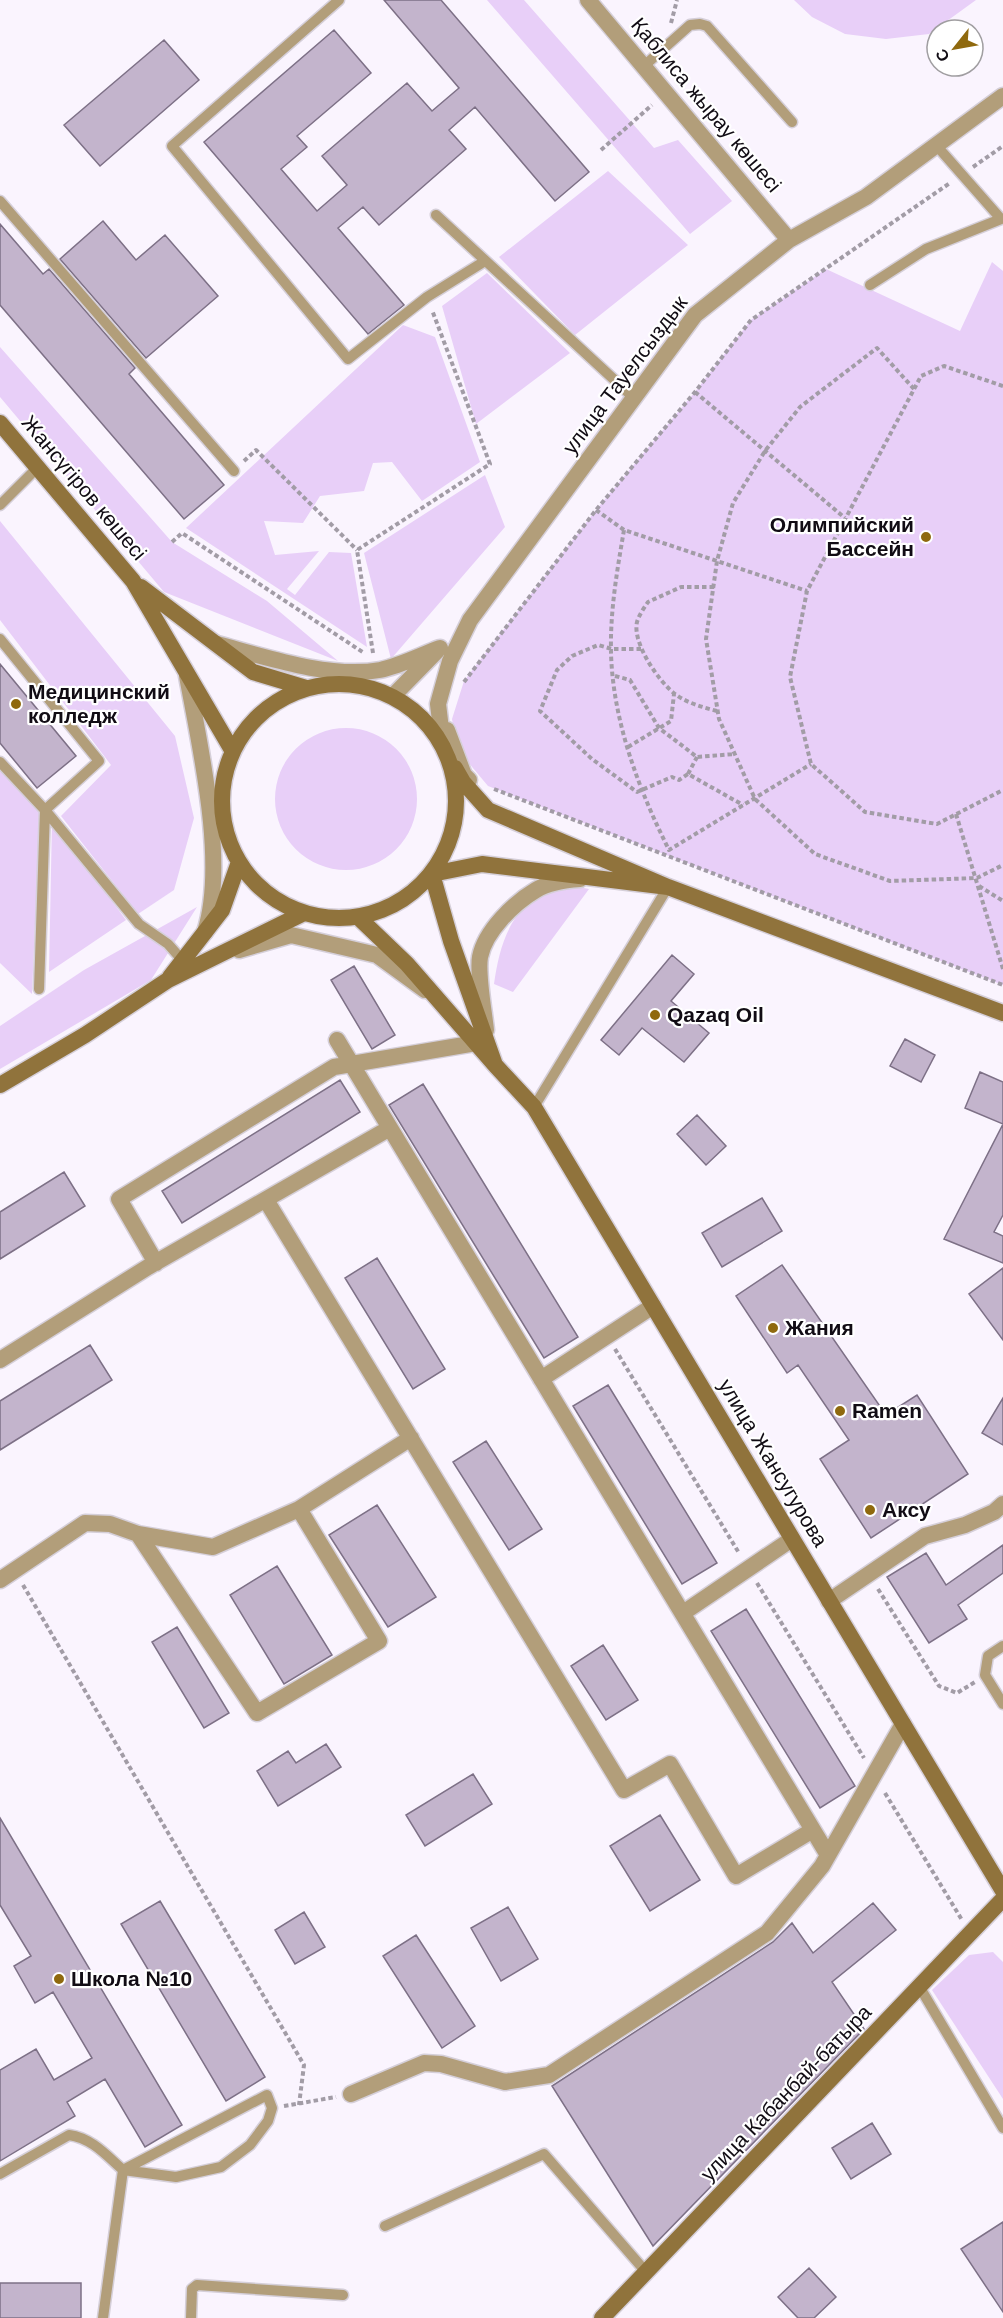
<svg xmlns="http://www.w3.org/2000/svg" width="1003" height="2318" font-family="Helvetica,sans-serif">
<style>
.green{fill:#e8cff8}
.building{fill:#c3b4cc;stroke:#7d7086;stroke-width:1.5}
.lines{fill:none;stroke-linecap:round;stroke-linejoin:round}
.service-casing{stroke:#d5cfd9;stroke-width:13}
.minor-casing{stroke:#d5cfd9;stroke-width:19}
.tertiary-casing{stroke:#d5cfd9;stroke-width:19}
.secondary-casing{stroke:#d5cfd9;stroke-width:19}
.path{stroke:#a29ca6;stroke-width:4;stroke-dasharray:4.5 3;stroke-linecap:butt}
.service{stroke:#b29e7a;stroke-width:10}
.minor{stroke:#b29e7a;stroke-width:16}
.tertiary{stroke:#b29e7a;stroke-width:16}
.secondary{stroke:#90733c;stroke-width:16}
.poi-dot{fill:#8f690e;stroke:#fff;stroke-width:2}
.labels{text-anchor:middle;stroke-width:4.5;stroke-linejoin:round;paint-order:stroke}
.street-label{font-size:21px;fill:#110c14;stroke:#fff}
.poi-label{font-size:21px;font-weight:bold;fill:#110c14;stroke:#fff;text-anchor:start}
</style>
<rect width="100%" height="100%" fill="#faf4fe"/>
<path class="green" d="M487,0H524L654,148L678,140L732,201L690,234Z
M794,0H976L929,34L886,39L845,34L812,17Z
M608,171L688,245L575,335L499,257Z
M992,262L1003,271V985L488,786L457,749L452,719L464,681L596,510L695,392L751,320L826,269L960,331Z
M487,273L570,353L476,424L442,306Z
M403,325L435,337L480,462L422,501L392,462L373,463L364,491L320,496L303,523L264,521L275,555L319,551L287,589L295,595L329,552L351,553L367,647L186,528Z
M0,347L172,542L267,601L338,661L164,592L0,397Z
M485,475L505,527L391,659L364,553Z
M0,521L175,736L194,818L174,890L138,914L61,816L111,765L0,620Z
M275 799a71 71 0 1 1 142 0a71 71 0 1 1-142 0Z
M0,768L40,805L32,994L0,963Z
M52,820L126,920L49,972Z
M564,884L589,889L513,992L494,984C498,955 506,921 530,902C539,894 554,890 564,884Z
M197,907L151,980L0,1069V1026L84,970Z
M993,1952L1003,1962V2099L932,1990L969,1955Z"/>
<path class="building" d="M384,0H441L589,172L555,201L475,107L449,130L466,149L379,225L363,207L338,228L404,305L368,334L204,142L334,30L371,73L297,136L307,147L281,169L317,211L347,185L322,156L407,83L432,111L459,88Z
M164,40L199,80L100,166L64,125Z
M103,221L136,260L165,235L218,296L146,358L60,259Z
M0,224L43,274L49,269L135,368L129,374L224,485L184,519L0,305Z
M0,664L76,756L37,788L0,743Z
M672,955L694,974L671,1001L709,1033L684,1062L642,1028L619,1055L601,1040Z
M354,966L395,1035L372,1049L331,980Z
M905,1039L935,1055L921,1082L890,1066Z
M980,1072L1003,1082V1124L965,1108Z
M340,1080L360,1112L182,1223L162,1191Z
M423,1084L578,1337L544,1358L389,1105Z
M697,1115L726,1146L706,1165L677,1134Z
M1003,1124V1215L994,1232L1003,1236V1263L944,1239Z
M64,1172L85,1206L0,1259V1212Z
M762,1198L782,1231L722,1267L702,1233Z
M377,1258L445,1369L413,1389L345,1278Z
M782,1265L886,1415L917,1395L968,1474L871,1538L820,1459L849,1440L798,1365L787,1373L736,1296Z
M1003,1268V1340L969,1294Z
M90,1345L112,1380L0,1450V1401Z
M608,1385L717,1563L682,1584L573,1406Z
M1003,1398V1445L982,1433Z
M486,1441L542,1529L509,1550L453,1462Z
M377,1505L436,1597L388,1627L329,1535Z
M1003,1545V1573L958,1605L967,1619L929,1643L887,1577L926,1553L946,1585Z
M277,1566L332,1655L284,1684L230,1595Z
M746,1609L855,1786L820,1808L711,1631Z
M177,1627L229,1713L204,1728L152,1642Z
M603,1645L638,1700L606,1720L571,1666Z
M326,1744L341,1767L278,1806L257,1771L288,1751L296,1763Z
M473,1774L492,1804L425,1846L406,1815Z
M660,1815L700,1880L650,1911L610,1846Z
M0,1818L182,2125L145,2147L105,2079L67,2102L75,2116L0,2161V2070L36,2049L54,2080L92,2058L53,1992L35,2003L14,1966L31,1956L0,1905Z
M160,1901L265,2077L226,2101L121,1924Z
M873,1903L896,1930L832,1982L864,2029L653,2246L552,2086L773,1942L792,1923L813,1953Z
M508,1907L538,1959L501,1981L471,1928Z
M304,1912L325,1947L295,1964L275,1930Z
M416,1935L475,2026L442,2048L383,1956Z
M872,2123L891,2154L851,2179L832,2148Z
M1003,2222V2312L961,2249Z
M809,2268L836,2297L814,2318H798L778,2297Z
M0,2283H81V2318H0Z"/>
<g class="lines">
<defs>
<path id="service" d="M339,0L172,146L348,359L427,297L485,261
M644,66L690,25L700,24L707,26L792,122
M0,201L234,471
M436,215L634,398
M870,285L926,249L1001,219L936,145
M0,505L37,468
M0,639L99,761L45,810L39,989
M0,762L45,810L139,924L168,944L183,961
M534,1107L668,887
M1003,1646L988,1656L985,1675L1003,1704
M919,1986L1003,2128
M267,2095L272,2108L268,2121L250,2145L221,2167L176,2177L123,2170Z
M0,2174L69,2135C92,2138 107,2156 123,2170L103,2318
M385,2226L544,2154L646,2272
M191,2318L192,2289L197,2285L343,2295"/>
<path id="minor" d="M337,1040L828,1855
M266,1200L624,1790L670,1764L736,1876L813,1830
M156,1263L119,1199L334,1067L476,1043
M0,1360L148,1267L390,1128
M541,1379L653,1306
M138,1534L257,1713L379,1641L299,1509
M0,1580L85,1523L110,1524L138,1534L213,1547L299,1509L411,1438
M829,1601L925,1536L965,1525L994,1512L1003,1504
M683,1613L792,1539
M351,2094L424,2063L441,2064L505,2082L549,2075L767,1933L822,1866L903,1724"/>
<path id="tertiary" d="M588,0L789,240
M217,644C265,657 330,679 380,670C400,666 421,655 440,648
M187,676C200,747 227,863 205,932
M393,696L437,651
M447,730L464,775L469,780
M443,746L438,704L450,661L470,620L695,315L789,240L866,197L1003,96
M239,950L291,935L377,955L425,990
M486,1030C484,1011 477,974 480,957C485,931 514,903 536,890C549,882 565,880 580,879"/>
<path id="secondary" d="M0,423L133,581L232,750
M141,587L253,672L306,688
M222 801a117 117 0 1 1 234 0a117 117 0 1 1-234 0Z
M455,768L463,782L488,810L668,887L1003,1013
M358,917L407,964L495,1065L451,941L432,874L482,864L668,887
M170,977L222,910L239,862
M495,1065L534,1107L1003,1891
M0,1085L85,1035L168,980L304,913
M602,2318L1003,1899"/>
</defs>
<use href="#service" class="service-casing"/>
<use href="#minor" class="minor-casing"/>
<use href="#tertiary" class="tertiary-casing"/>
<use href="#secondary" class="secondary-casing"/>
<path class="path" d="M671,23L677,0
M601,150L652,105
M973,167L1003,146
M1003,386L944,366L921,376L807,591L790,677L811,764L865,812L937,824L1003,790
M914,389L877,348L800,407L765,451L733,503L717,561L706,639L719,719L755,799L815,854L890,881L977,878L1003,865
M695,392L845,518
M244,461L256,450L357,550
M596,510L624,530L807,591
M624,530C617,571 610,611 611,653C613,722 639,790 669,850L811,764
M172,542L182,533L364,653
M714,587H681L648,602C644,608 639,615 637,622C632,643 659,682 675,694C687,703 702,707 717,711
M641,649H612L598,645L572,656L557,670L540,711L592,759L637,792L672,777L679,780L688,774L743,805
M373,653L357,550L490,464L432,310
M615,676L630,680L659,728L697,757L734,754
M464,682L596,510L695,392L751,320L950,183
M628,747L671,721L674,694
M688,774L697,757
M494,789L1003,985
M956,814L1003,969
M979,886L1003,901
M615,1349L739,1553
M757,1583L864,1758
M23,1585L304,2065L299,2105
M878,1589L939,1686L957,1693L975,1682
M885,1793L962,1920
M284,2106L336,2097"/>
<use href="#service" class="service"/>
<use href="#minor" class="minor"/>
<use href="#tertiary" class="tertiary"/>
<use href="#secondary" class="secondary"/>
</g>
<g class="poi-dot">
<circle cx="926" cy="537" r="6"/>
<circle cx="16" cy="704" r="6"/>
<circle cx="655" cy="1015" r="6"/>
<circle cx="773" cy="1328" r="6"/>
<circle cx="840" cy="1411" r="6"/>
<circle cx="870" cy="1510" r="6"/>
<circle cx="59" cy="1979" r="6"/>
</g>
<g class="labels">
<g class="street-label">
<text transform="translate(706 105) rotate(50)" y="7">Қаблиса жырау көшесі</text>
<text transform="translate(625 375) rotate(-53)" y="7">улица Тауелсыздык</text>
<text transform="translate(84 488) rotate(50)" y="7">Жансүгіров көшесі</text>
<text transform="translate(773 1463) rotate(59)" y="7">улица Жансугурова</text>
<text transform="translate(786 2093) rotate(-46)" y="7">улица Кабанбай-батыра</text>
</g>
<g class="poi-label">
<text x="914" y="532" text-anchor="end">Олимпийский<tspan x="914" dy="24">Бассейн</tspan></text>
<text x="28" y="699">Медицинский<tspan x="28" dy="24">колледж</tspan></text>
<text x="667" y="1022">Qazaq Oil</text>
<text x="785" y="1335">Жания</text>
<text x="852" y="1418">Ramen</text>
<text x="882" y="1517">Аксу</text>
<text x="71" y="1986">Школа №10</text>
</g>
</g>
<g transform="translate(955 48) rotate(239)"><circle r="28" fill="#ffffff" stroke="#a09ea1" stroke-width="1.5"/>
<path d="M0-4.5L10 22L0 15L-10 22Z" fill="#8f690e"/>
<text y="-9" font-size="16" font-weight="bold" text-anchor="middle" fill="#110c14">С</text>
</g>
</svg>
